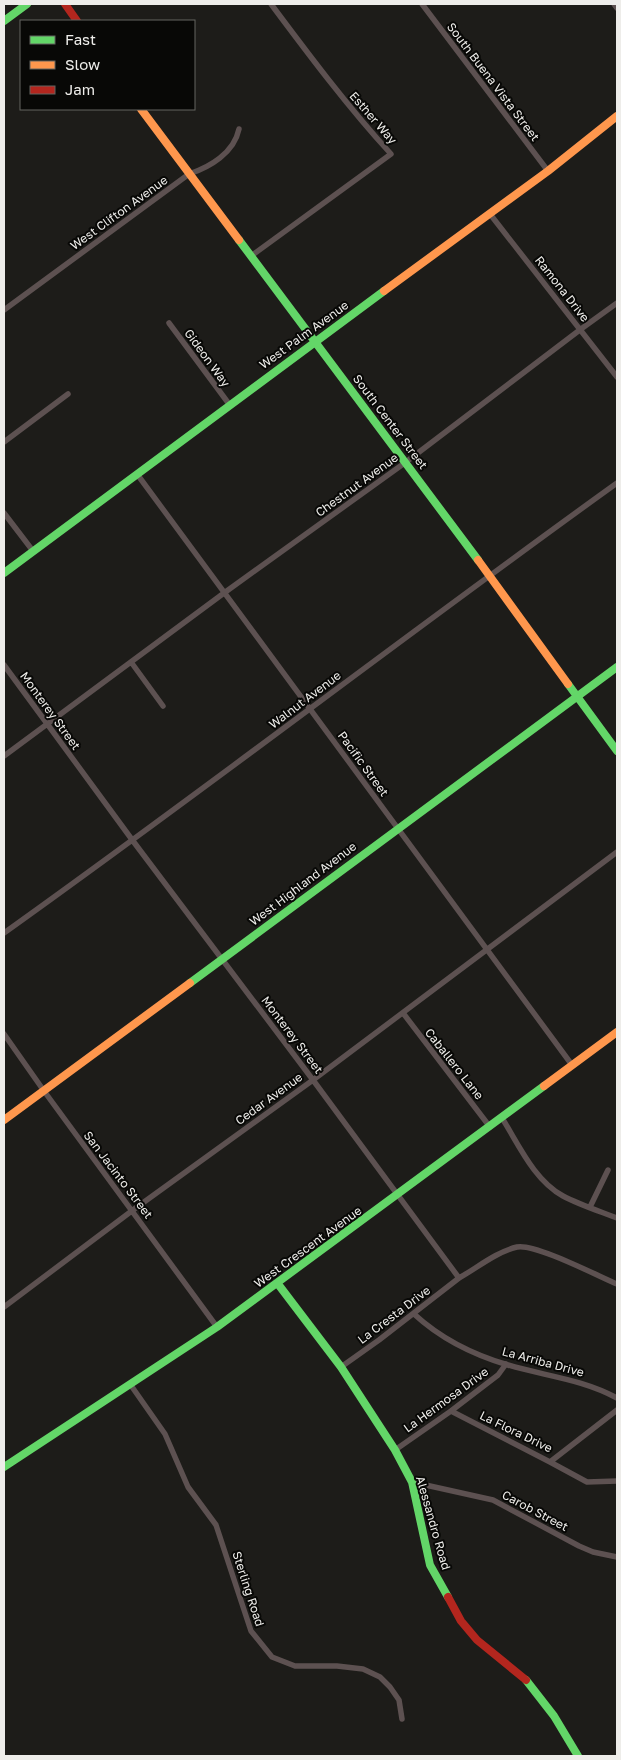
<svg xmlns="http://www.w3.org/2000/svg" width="621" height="1760" font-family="'Golos Text',sans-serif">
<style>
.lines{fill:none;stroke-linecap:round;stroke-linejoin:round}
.street{stroke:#5d5151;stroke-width:5.5}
.fast{stroke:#63d668;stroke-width:8}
.slow{stroke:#ff974d;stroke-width:8}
.jam{stroke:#b3261e;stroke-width:8}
.labels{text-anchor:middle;stroke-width:4;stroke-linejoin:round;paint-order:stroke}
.street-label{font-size:12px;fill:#eeedea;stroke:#080806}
</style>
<rect width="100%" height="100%" fill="#1d1c19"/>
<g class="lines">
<path class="street" d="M422,4L548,171
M614,4L617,8
M490,214L617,377
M251,256L391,154C348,107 309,55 271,4
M4,310L189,174C210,167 234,153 239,129
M169,323L229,404
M4,442L68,394
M137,474L572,1065
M4,513L33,551
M131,662L163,706
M4,665L133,841L313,1080L459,1278C477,1268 496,1252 517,1247C534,1243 598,1276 617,1284
M4,756L224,593L406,462L581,329L617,303
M4,933C210,786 411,631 617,483
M403,1013L490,1127
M4,1034L44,1091L217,1327
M502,1118C519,1145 534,1180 563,1196C580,1205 599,1211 617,1218
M590,1207L608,1170
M4,1307L133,1210L313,1080L617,852
M414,1314C440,1338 474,1355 508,1365C545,1376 582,1379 617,1398
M341,1367L379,1340L459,1278
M130,1384L165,1434L188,1487L216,1525L251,1631L272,1657L295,1666H337L363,1669L380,1677L390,1687L399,1700L402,1719
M451,1411L550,1462L617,1410
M395,1450L451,1411L498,1375L506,1364
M550,1462L587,1482L617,1481
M412,1482L493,1500L579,1546L593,1552L617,1557"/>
<path class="fast" d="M4,21L27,4
M239,240L478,560
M4,573L384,291
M568,684L617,751
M190,983L617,667
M278,1284L341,1367L395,1450L412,1482L430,1565L448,1597
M4,1467L217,1327L544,1086
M526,1680L554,1716L578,1756"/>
<path class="slow" d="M141,109L239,240
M384,291L548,171L617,116
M478,560L568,684
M544,1086L617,1032
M4,1120L190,983"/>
<path class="jam" d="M65,4L77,21
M448,1597L461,1621L477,1640L526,1680"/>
</g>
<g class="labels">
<g class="street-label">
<text transform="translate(493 82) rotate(53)" y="4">South Buena Vista Street</text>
<text transform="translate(373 118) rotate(49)" y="4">Esther Way</text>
<text transform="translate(119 213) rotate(-36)" y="4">West Clifton Avenue</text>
<text transform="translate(562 289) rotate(52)" y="4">Ramona Drive</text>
<text transform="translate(304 335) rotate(-36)" y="4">West Palm Avenue</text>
<text transform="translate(207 358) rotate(54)" y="4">Gideon Way</text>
<text transform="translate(390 422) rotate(53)" y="4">South Center Street</text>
<text transform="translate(357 485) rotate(-36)" y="4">Chestnut Avenue</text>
<text transform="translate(305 700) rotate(-37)" y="4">Walnut Avenue</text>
<text transform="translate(50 711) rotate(54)" y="4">Monterey Street</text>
<text transform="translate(363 764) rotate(54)" y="4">Pacific Street</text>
<text transform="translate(303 884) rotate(-37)" y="4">West Highland Avenue</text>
<text transform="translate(292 1035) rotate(53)" y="4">Monterey Street</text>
<text transform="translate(454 1064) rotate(52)" y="4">Caballero Lane</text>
<text transform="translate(269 1099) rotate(-36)" y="4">Cedar Avenue</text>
<text transform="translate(118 1175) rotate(53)" y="4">San Jacinto Street</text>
<text transform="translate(308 1247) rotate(-36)" y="4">West Crescent Avenue</text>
<text transform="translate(394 1315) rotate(-37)" y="4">La Cresta Drive</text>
<text transform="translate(543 1362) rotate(15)" y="4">La Arriba Drive</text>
<text transform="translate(446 1400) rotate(-36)" y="4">La Hermosa Drive</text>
<text transform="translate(516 1432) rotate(26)" y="4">La Flora Drive</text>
<text transform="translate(535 1511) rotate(28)" y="4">Carob Street</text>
<text transform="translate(433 1523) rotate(74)" y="4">Alessandro Road</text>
<text transform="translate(248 1589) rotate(72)" y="4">Sterling Road</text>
</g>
</g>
<rect width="621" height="1760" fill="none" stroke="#eeedea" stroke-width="10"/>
<rect x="20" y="20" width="175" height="90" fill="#080806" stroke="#646461"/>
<rect x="30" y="36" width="25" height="8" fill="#63d668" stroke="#646461"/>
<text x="65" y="45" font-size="15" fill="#eeedea">Fast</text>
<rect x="30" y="61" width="25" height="8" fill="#ff974d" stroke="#646461"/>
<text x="65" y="70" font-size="15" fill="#eeedea">Slow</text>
<rect x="30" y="86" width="25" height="8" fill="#b3261e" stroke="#646461"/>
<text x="65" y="95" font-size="15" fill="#eeedea">Jam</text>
</svg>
